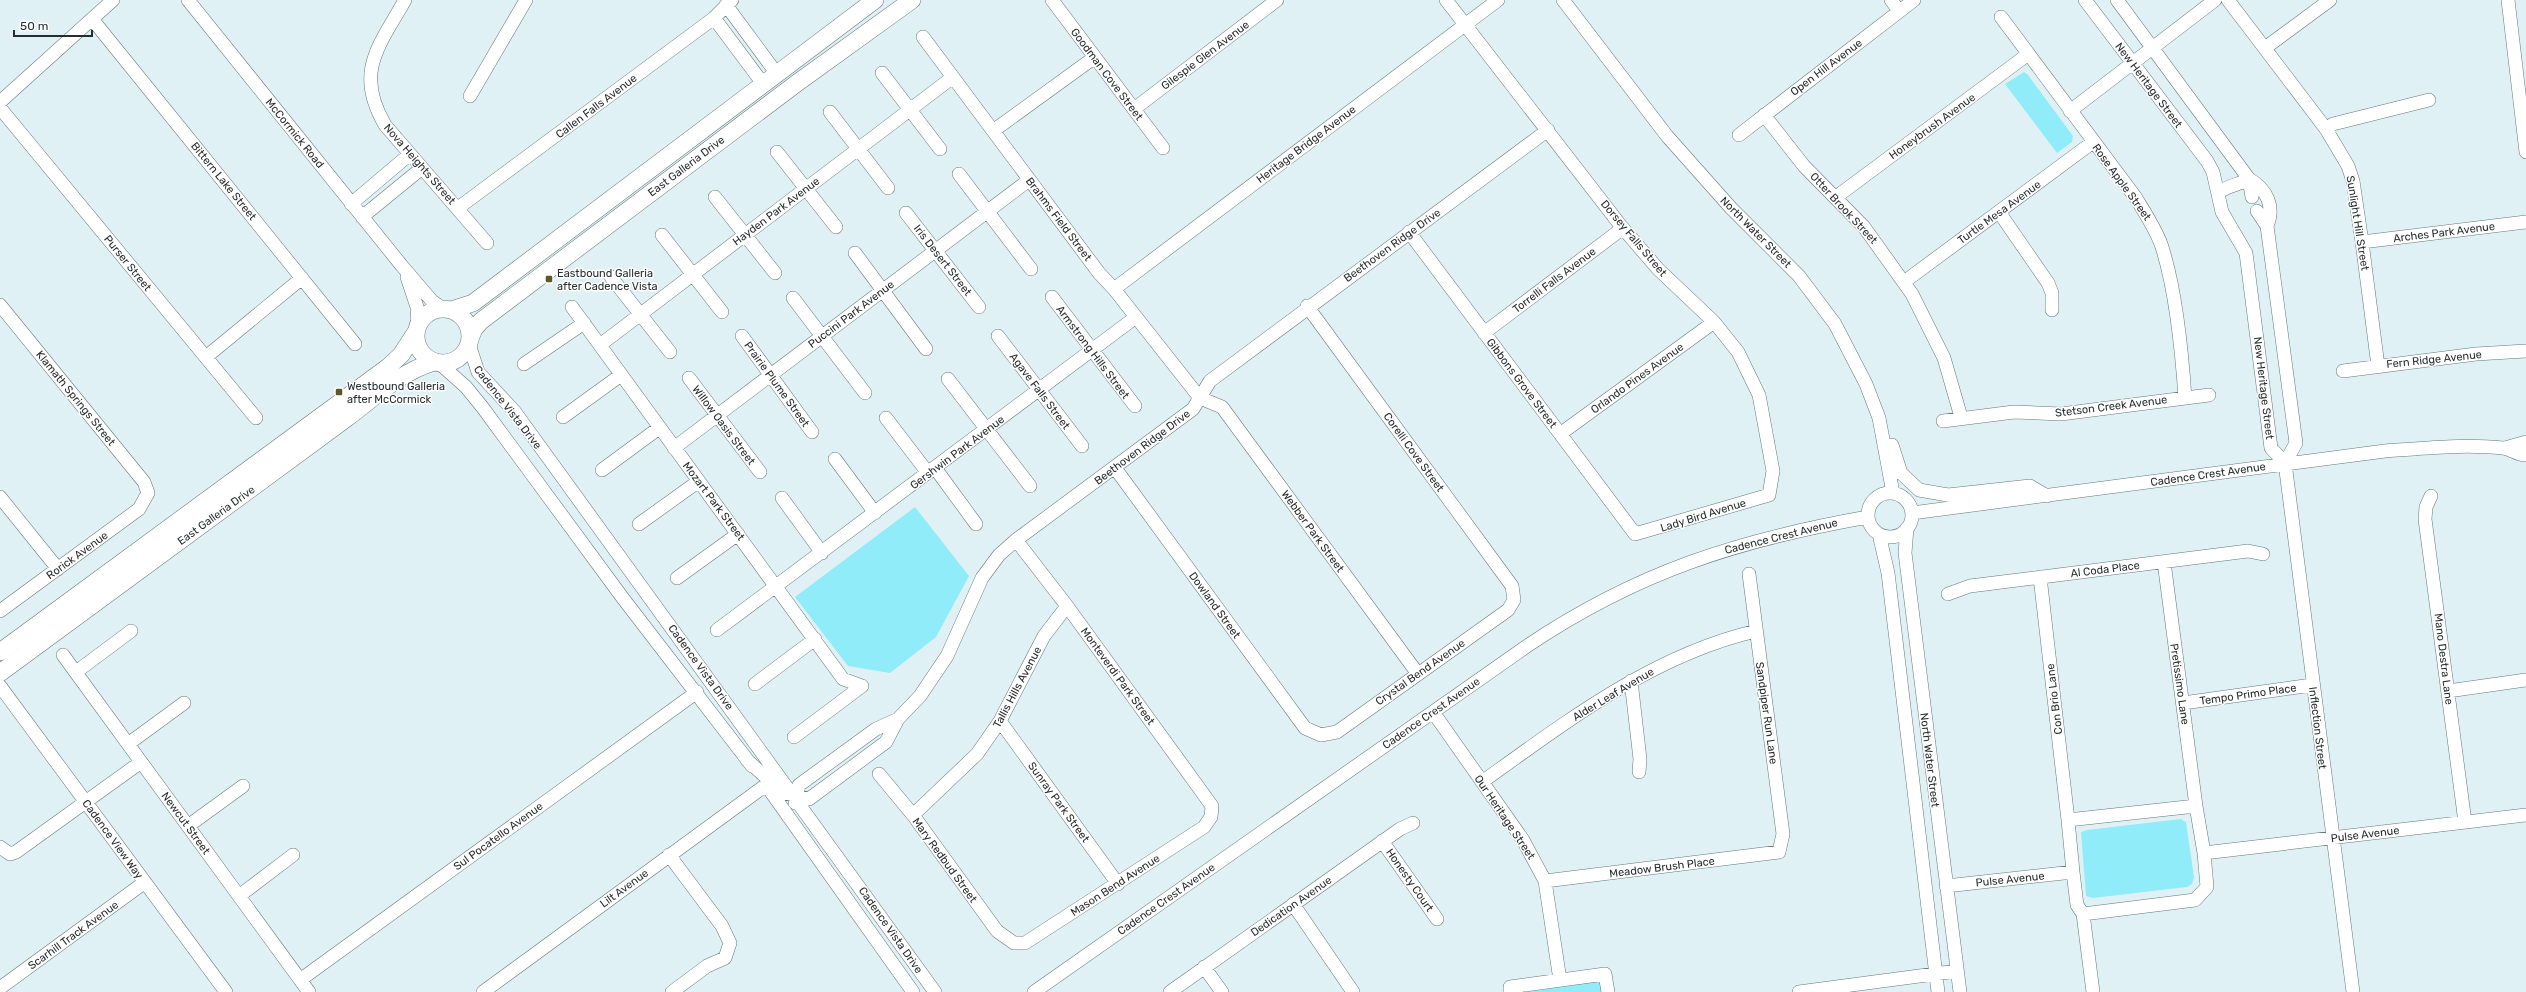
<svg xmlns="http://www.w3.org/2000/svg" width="2526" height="992" font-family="Rubik,sans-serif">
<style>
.green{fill:#91ecf9}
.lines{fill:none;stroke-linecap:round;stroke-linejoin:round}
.minor-casing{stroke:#667779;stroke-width:14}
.major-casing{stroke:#667779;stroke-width:18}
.minor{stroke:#fff;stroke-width:13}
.major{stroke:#fff;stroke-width:17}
.poi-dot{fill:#5d5926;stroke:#fff;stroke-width:1.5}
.labels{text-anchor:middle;stroke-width:3;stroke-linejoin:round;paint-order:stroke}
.street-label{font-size:11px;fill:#262d2e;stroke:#fff}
.poi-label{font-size:11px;fill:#262d2e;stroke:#fff;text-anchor:start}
</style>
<rect width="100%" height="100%" fill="#dff1f4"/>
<path class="green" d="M2024,72L2028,75L2073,136L2072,142L2057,153L2005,84Z
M915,507L969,576L936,637L890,673L848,666L795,597Z
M2181,819L2186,822L2194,877L2192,884L2187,887L2093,898L2086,896L2081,832L2087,830Z
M1595,979L1601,984L1603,992H1517Z"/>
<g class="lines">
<defs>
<path id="minor" d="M188,0L402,266L432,301L443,309
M405,0C379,46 354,72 385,125L487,243
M1052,0L1163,148
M1563,0L1667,136L1731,208L1799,276L1835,324L1866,384L1879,418L1893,493
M1891,0L1899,11
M2085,0L2207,161L2213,172L2222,212L2246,253L2271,448L2285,463
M2117,0L2249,179L2252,197
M2228,0L2326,129L2348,166L2353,181L2362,242L2378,366
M2508,0L2526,152
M726,5L777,74
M2001,17L2136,198C2145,213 2155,228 2161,244C2175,286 2182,353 2185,398
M714,18L764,85
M92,19L355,344
M923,37L1099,273L1114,289L1200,398L1222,407L1418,674
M2265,48L2330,0
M882,73L940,149
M470,96L526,0
M0,102L113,0
M0,108L256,418
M1134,109L1277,0
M2070,111L2215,0
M830,112L888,188
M1764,115L1804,166L1864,227L1912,294L1944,358L1961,417
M2326,129L2333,124L2429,100
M993,131L1095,57
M1739,135L1914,0
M777,152L836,227
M959,174L1031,269
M2218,193C2228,185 2239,185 2249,179C2267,189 2275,207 2267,226L2296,443L2285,463
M715,197L775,273
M1836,197L2027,55
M351,204L410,154
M458,208L714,18L732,0
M2257,211L2267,226
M1999,212L2048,283L2052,293V310
M906,213L979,307
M362,217L422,168
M1409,232L1635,534L1769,495L1773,471L1759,395L1738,352L1714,322L1658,269L1621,226L1446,0
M662,235L722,312
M2362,242L2526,222
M855,253L926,349
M407,277L417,307L418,327
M611,277L670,352
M1904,282L2093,142
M1114,289L1498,0
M1052,297L1135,406
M793,298L865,393
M0,305L144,482L148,493L139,509L0,611
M572,307L843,679L862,686
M1484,333L1623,228
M742,336L812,432
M998,336L1082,446
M469,344L478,372L515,412L935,992
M600,345L953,77
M206,357L302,278
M439,363L466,387L483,408L622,597L752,766
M524,364L584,323
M2343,371L2476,354L2526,351
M689,378L760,472
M948,379L1030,486
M563,417L621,375
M886,418L928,473
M1943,421L2014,412L2061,414L2209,395
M1560,434L1714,322
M1892,445L1901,473L1919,490L1948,495L2030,486L2047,496
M674,448L1029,180
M2505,448L2526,442
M835,459L875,513
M2285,463L2353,992
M935,468L976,524
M1115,468L1305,728L1321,735L1337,732L1508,610L1514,600L1512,586L1307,306
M602,470L659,428
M1868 515a22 22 0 1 1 44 0a22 22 0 1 1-44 0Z
M2431,496L2426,507L2425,519L2465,822
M0,497L58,569
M782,498L822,553
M1912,513L2385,451C2424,448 2464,444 2503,448C2511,449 2517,455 2526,455
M639,524L699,481
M1907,528L1905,553L1960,992
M1879,534L1888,573L1938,992
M2164,562L2196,806
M2040,577L2068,820
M677,578L738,534
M1948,594L1970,586L2248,551L2263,554
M717,630L1136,317
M63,655L309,992
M76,672L131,631
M1631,681L1640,759L1639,772
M755,684L815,639
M0,686L226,992
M2448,691L2526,680
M2183,703L2312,685
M1433,712L1523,840L1545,881L1560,980
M1000,721L1118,884
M794,737L862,686
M128,744L184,703
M747,760L782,792L809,799L886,742L898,719L920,696L947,656L982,578L999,555L1016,540L1193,409L1210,381L1548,130
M879,774L913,815L997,931L1014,943H1025L1204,827L1211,817L1212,806L1067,606L1016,540
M1482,782C1567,721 1653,655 1756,631
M766,785L913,992
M795,803L799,785L876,729L898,719
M913,815L977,754L1000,721L1044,636L1067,606
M188,826L243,786
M1382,841L1437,919
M0,847L10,854L16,852L141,762
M669,855L722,926L730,943L725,958L707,966L672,992
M2073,872L2068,820L2196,806L2204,853
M1545,881L1779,852L1783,834L1749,574
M1946,886L2073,872L2077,905L2083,914L2195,900L2207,887L2204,853L2526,815
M239,896L293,855
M1293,904L1353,992
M2083,914L2093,992
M1204,967L1222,992
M300,980L697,692
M0,988L145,882
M483,992L766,785
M1034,992L1527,646C1637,572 1738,540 1868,517
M1170,992L1400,829L1413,823
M1510,992V987L1605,974L1608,992
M1799,992L1957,971"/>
<path id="major" d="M416 336a27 27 0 1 1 54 0a27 27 0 1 1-54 0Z
M451,310L473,303L875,0
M470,339L474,329L481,321L797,83L912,0
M0,652L388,367L401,355L416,332
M0,673L347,418C375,397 400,372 434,362"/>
</defs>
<use href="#minor" class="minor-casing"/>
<use href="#major" class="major-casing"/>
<use href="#minor" class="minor"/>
<use href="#major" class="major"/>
</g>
<g class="poi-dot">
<rect x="545" y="275" width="8" height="8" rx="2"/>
<rect x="335" y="388" width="8" height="8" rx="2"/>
</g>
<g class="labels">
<g class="street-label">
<text transform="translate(1205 55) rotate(-37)" y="4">Gilespie Glen Avenue</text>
<text transform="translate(1826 67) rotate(-37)" y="4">Open Hill Avenue</text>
<text transform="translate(1107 74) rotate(53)" y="4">Goodman Cove Street</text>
<text transform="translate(2149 85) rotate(53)" y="4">New Heritage Street</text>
<text transform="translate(596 106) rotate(-37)" y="4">Callen Falls Avenue</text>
<text transform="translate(1932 126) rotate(-36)" y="4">Honeybrush Avenue</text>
<text transform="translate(295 133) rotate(51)" y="4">McCormick Road</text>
<text transform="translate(1306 144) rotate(-37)" y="4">Heritage Bridge Avenue</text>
<text transform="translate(420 164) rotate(49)" y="4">Nova Heights Street</text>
<text transform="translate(686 166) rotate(-37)" y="4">East Galleria Drive</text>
<text transform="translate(224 181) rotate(51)" y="4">Bittern Lake Street</text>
<text transform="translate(2122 182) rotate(54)" y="4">Rose Apple Street</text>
<text transform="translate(1844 208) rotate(47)" y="4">Otter Brook Street</text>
<text transform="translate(776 211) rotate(-37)" y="4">Hayden Park Avenue</text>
<text transform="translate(1999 212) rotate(-36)" y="4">Turtle Mesa Avenue</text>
<text transform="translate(1059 219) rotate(53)" y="4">Brahms Field Street</text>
<text transform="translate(2358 223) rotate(81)" y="4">Sunlight Hill Street</text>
<text transform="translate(1756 232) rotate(45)" y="4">North Water Street</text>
<text transform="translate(2444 232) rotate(-7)" y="4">Arches Park Avenue</text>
<text transform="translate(1634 238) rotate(50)" y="4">Dorsey Falls Street</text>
<text transform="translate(1392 245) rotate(-36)" y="4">Beethoven Ridge Drive</text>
<text transform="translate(943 260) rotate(52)" y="4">Iris Desert Street</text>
<text transform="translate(128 263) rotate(51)" y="4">Purser Street</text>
<text transform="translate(1554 280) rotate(-37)" y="4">Torrelli Falls Avenue</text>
<text transform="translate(851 314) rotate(-37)" y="4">Puccini Park Avenue</text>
<text transform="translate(1093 352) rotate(53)" y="4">Armstrong Hills Street</text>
<text transform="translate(2434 359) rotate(-6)" y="4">Fern Ridge Avenue</text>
<text transform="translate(1637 378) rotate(-36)" y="4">Orlando Pines Avenue</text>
<text transform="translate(1522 383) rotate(53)" y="4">Gibbons Grove Street</text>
<text transform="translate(777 384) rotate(54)" y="4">Prairie Plume Street</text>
<text transform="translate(2264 388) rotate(83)" y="4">New Heritage Street</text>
<text transform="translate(1040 391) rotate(53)" y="4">Agave Falls Street</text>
<text transform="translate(76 398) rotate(51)" y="4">Klamath Springs Street</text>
<text transform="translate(2111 406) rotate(-7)" y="4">Stetson Creek Avenue</text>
<text transform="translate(508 407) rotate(52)" y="4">Cadence Vista Drive</text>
<text transform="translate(724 425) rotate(53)" y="4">Willow Oasis Street</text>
<text transform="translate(1142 447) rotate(-37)" y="4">Beethoven Ridge Drive</text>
<text transform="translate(957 452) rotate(-37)" y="4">Gershwin Park Avenue</text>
<text transform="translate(1414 452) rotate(54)" y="4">Corelli Cove Street</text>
<text transform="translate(2208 474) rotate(-8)" y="4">Cadence Crest Avenue</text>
<text transform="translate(714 501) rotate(53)" y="4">Mozart Park Street</text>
<text transform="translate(216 515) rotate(-36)" y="4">East Galleria Drive</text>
<text transform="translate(1703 515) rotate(-17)" y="4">Lady Bird Avenue</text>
<text transform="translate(1313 531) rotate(54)" y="4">Webber Park Street</text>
<text transform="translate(1781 536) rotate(-14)" y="4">Cadence Crest Avenue</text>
<text transform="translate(77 555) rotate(-36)" y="4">Rorick Avenue</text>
<text transform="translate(2105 569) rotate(-7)" y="4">Al Coda Place</text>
<text transform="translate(1215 605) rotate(54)" y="4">Dowland Street</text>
<text transform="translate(2444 659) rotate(83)" y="4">Mano Destra Lane</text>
<text transform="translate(701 667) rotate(54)" y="4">Cadence Vista Drive</text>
<text transform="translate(1420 672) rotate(-35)" y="4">Crystal Bend Avenue</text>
<text transform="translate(1118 676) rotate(54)" y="4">Monteverdi Park Street</text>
<text transform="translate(2180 684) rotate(82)" y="4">Pretissimo Lane</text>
<text transform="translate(1017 687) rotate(-62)" y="4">Tallis Hills Avenue</text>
<text transform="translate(1613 694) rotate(-31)" y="4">Alder Leaf Avenue</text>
<text transform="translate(2248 694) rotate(-8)" y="4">Tempo Primo Place</text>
<text transform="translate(2054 699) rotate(-97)" y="4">Con Brio Lane</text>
<text transform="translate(1431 713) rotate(-35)" y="4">Cadence Crest Avenue</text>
<text transform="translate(1767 713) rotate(82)" y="4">Sandpiper Run Lane</text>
<text transform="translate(2318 728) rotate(83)" y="4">Inflection Street</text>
<text transform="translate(1930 760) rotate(83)" y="4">North Water Street</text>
<text transform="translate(1059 802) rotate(54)" y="4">Sunray Park Street</text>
<text transform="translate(1505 817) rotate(56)" y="4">Our Heritage Street</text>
<text transform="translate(186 823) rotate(54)" y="4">Newcut Street</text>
<text transform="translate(2365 834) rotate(-7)" y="4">Pulse Avenue</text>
<text transform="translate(498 836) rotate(-36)" y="4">Sul Pocatello Avenue</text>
<text transform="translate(113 839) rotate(54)" y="4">Cadence View Way</text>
<text transform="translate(945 860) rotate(54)" y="4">Mary Redbud Street</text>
<text transform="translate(1662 867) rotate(-7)" y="4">Meadow Brush Place</text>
<text transform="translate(2010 879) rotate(-6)" y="4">Pulse Avenue</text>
<text transform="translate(1410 880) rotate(55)" y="4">Honesty Court</text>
<text transform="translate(1115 885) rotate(-33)" y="4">Mason Bend Avenue</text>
<text transform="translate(624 888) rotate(-36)" y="4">Lilt Avenue</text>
<text transform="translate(1166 899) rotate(-35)" y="4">Cadence Crest Avenue</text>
<text transform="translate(1291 906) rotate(-35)" y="4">Dedication Avenue</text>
<text transform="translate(891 930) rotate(55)" y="4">Cadence Vista Drive</text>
<text transform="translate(73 935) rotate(-36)" y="4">Scarhill Track Avenue</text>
</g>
<g class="poi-label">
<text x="557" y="277">Eastbound Galleria<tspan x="557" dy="13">after Cadence Vista</tspan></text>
<text x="347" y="390">Westbound Galleria<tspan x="347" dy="13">after McCormick</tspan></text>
</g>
</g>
<path d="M14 30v6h78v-6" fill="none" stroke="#262d2e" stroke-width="2"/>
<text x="20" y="30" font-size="12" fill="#262d2e" stroke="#ffffff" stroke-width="3" paint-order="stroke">50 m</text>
</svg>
